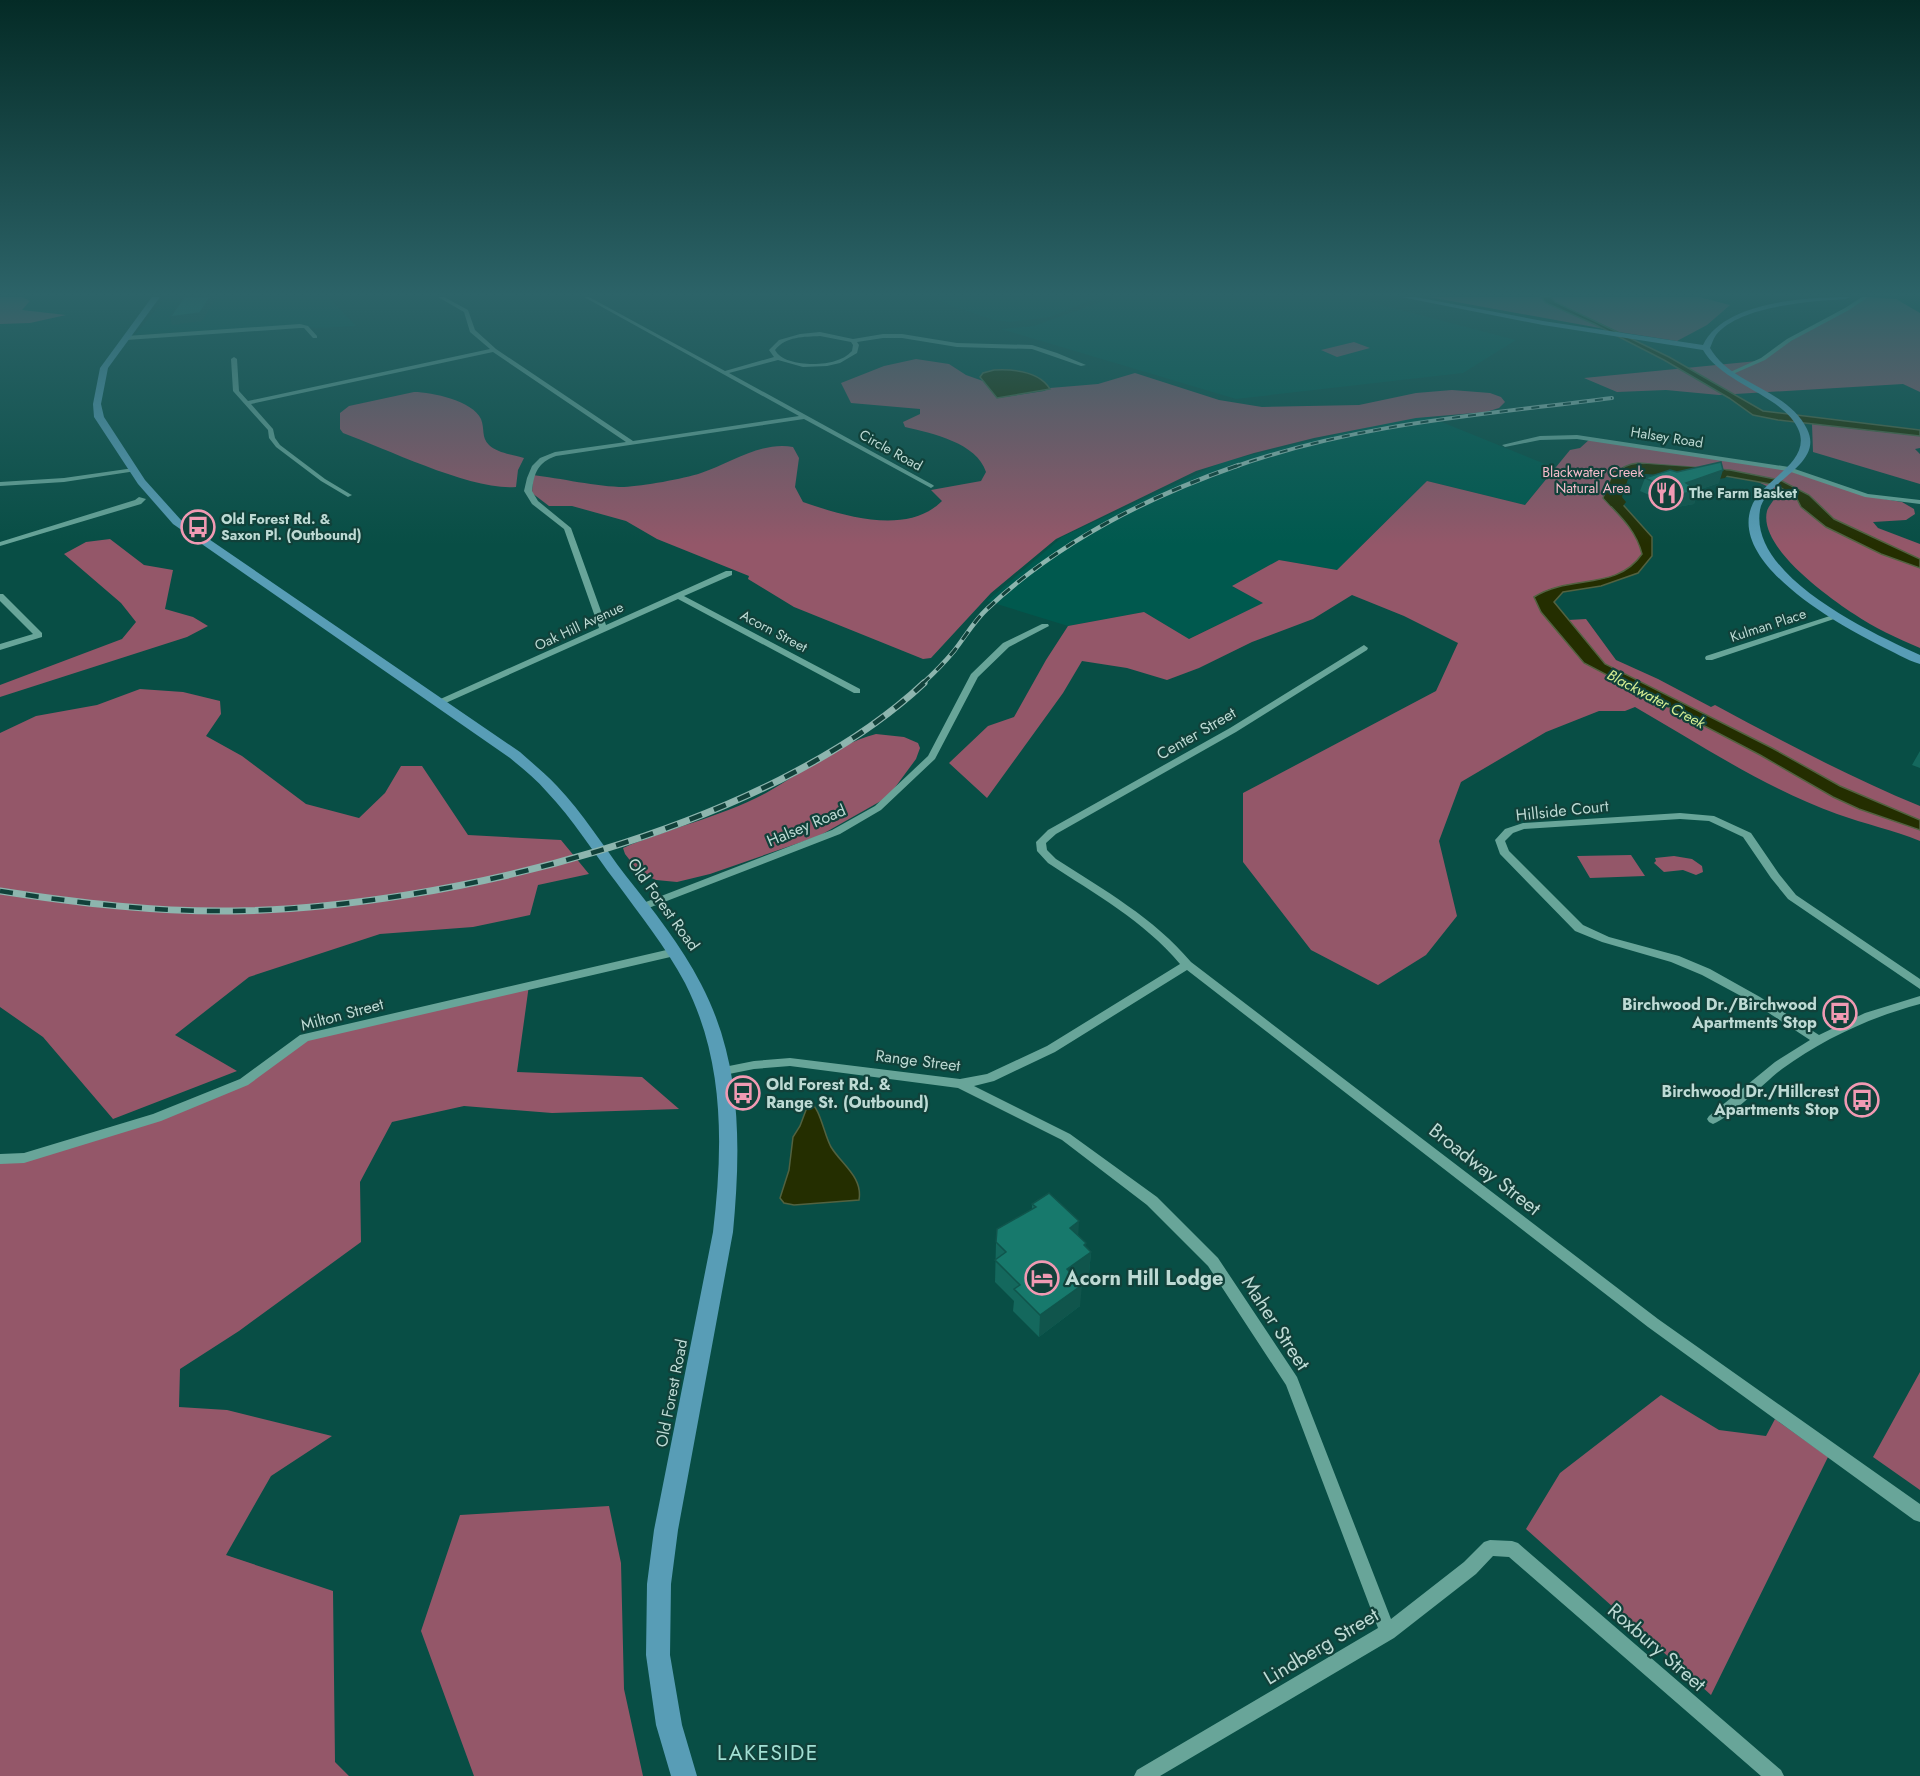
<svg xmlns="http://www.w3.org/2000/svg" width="1920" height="1776" font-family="Jost,sans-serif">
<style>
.built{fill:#00594e}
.green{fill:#945769}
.water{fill:#242e00;stroke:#526240;stroke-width:1.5}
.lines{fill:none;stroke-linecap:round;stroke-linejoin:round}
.river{fill:#242e00;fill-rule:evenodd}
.minor{fill:#68a599;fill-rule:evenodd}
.major{fill:#589db6;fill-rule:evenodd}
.rail-far2-casing{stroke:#8db5ae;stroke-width:4}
.rail-far1-casing{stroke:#8db5ae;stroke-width:4.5}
.rail-casing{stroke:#8db5ae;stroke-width:7}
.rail-far2{stroke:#11413a;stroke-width:2;stroke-dasharray:8;stroke-linecap:butt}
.rail-far1{stroke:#11413a;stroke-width:3;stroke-dasharray:10;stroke-linecap:butt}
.rail{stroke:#11413a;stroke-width:4.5;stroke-dasharray:13;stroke-linecap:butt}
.wall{fill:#14685d}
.shaded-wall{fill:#10554c}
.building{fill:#17796c;stroke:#10554c;stroke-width:1.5}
.labels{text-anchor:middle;stroke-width:4.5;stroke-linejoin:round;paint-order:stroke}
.far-street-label{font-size:14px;fill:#bddad4;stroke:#11413a}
.far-park-label{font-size:14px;fill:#f7bccb;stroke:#11413a}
.far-poi-label{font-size:14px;font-weight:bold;fill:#bddad4;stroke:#11413a;text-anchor:start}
.far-water-label{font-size:15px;font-style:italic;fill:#d5ee93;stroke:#11413a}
.street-label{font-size:16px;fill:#bddad4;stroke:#11413a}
.poi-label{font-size:16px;font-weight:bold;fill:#bddad4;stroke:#11413a;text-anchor:end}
.near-street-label{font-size:20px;fill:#bddad4;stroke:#11413a}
.near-poi-label{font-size:20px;font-weight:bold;fill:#bddad4;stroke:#11413a;text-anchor:start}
.near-neighbourhood-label{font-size:21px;letter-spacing:1.5px;fill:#a2e0d4;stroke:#11413a}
</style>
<rect width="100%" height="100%" fill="#084e45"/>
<path class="built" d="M166,297H328L356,326L315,328L299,325L135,335Z
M938,297H1100L1050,317L1010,322L994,320L949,305L938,299Z
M1114,297H1351L1516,340L1463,373L1236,399L1001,329L1034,326Z
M1422,414L1555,468L1525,505L1427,481L1337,570L1279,560L1233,587L1264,603L1188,639L1144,612L1068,626L987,601L1062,537L1222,462Z"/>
<path class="green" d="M0,297H22L30,301L22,310L66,315L30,323L0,324Z
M1429,297H1541L1546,303L1605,329Z
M1551,297H1699L1730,305L1707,325L1677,341L1619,332L1555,302Z
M1865,297L1896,299L1920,313V392L1903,384L1719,395L1666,390L1617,392L1584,378L1757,361Z
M1354,342L1370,348L1337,357L1321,350Z
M916,359L949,364L966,375L983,381L998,398L1044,391L1050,388L1098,384L1135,373L1219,400L1262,407L1359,405L1416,393L1452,390L1490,393L1501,397L1505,402L1499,408L1486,412L1416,418L1314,438L1254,453L1196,471L1056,539L991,593L931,658L923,659L794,607L748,579L749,576L657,539L626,521L572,506H549L532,493L533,475C559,478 598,487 624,487C643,486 683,479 701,473C729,464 761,441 793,447L799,458L795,487L803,502C844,516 907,536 942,501L931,490L981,481L986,472C977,443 932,433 905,427L903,422L920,414V409L851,403L841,383L884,366Z
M414,392C432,392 473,401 481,419C485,429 481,437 489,445C497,453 514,455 524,458L518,470L516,487C472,491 387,449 343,433L340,429V413L349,406Z
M1812,424L1920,436V448L1915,449L1920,454V484L1813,452Z
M1590,439L1789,469L1867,496L1902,502L1914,509L1915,514L1906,520L1873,522L1878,528L1920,544V648C1897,638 1874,628 1854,614C1828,597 1758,547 1767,511C1768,507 1772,503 1774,499L1778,498L1777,491L1756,481L1724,475L1646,469L1628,474L1617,498L1652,537V556L1638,573L1601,586L1563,592L1554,602L1568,620L1586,619L1616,660L1658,679L1711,707L1715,705C1782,741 1849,777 1920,806V841C1893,830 1865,824 1837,814C1765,788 1701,745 1635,707L1625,711H1599L1546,732L1461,782L1439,841L1457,916L1426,955L1378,985L1311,950L1243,862V793L1436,691L1458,643L1404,616L1352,595L1313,619L1252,642L1199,668L1167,680L1127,668L1082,661L1063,693L987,798L949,763L988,726L1014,717L1046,660L1068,626L1144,612L1189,639L1263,603L1232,586L1279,560L1337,570L1427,481L1525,505L1570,450L1580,448Z
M110,539L144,565L173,570L165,609L193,617L208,626L187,637L0,697V685L122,639L136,622L121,603L64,554L86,542Z
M140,689L183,692L220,701L221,714L206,736L242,756L306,804L359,818L385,793L401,766H422L468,835L561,840L589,874L538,885L530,915L473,927L380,934L249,977L175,1035L237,1071L113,1119L43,1037L0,1007V733L36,716L97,705Z
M876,734L904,737L918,743L920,748L916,759L888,797L819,836L710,874L677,882L656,880L640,873L625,854L623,848C670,828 721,817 766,793C803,772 835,745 876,734Z
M1631,855L1645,876L1590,878L1577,856Z
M1674,856L1692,859L1702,866L1703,872L1696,875L1683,870L1664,872L1654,863L1656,861L1655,858Z
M529,985L517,1072L642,1077L679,1109L552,1113L464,1106L392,1122L360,1182L361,1242L239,1331L180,1369L179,1407L227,1410L332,1436L271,1476L226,1555L333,1591L335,1762L349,1776H0V1159L24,1158L157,1118L244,1082L304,1038Z
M1920,1372V1490L1873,1457Z
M1661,1395L1719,1430L1766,1436L1775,1419L1828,1457L1711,1695L1526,1529L1560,1473Z
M609,1506L621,1563L624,1689L643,1776H474L421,1631L460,1515Z"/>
<path class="water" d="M1541,297H1551L1555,302L1669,357L1763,411L1920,430V436L1778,420L1753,415L1729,398L1664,360L1594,324L1546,303Z
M994,370C1014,369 1039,371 1050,389L997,398L980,377L983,373Z
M1638,463L1730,470L1780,480L1809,495L1834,519L1920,559V568L1881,554L1826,527L1801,507L1796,497L1776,485L1697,471L1642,468L1629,472L1617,498L1652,537V556L1638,573L1601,586L1563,592L1554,602L1605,664L1772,748L1840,786L1920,820V830L1859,809L1833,797L1760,755L1584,663L1541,612L1534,597C1570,574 1617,591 1642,554C1636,530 1620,516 1603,498C1610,480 1616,465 1638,463Z
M809,1102C820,1106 824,1135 831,1147C842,1165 863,1177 859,1200L794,1205L784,1203L780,1198L789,1170L793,1137L800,1126Z"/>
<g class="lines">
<path class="river" d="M1646,464L1719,469L1725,470L1728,474L1725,478L1719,479L1646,474L1628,479L1622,497L1626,502L1623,506H1611L1604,498L1614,472Z"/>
<path class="minor" d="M438,297H444L468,310L475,330L496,349L633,441L799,416L584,297H589L725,371L774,357L769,350L779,340L800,334L820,332L853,339L883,334H902L957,343L1032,345L1057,353L1086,365L1081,366L1032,349L957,347L902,338H883L857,342L859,345L857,353L840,363L827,366L803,367L778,360L729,373L933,485L934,486L931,488L804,419L556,456C538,462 534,473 532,491L538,501L571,528L606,625L726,571H732V575L684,596L860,689V693H854L678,599L439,706L436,705V701L599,628L564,529L532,504L524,491L527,478L532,466L540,458L555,452L626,442L493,352L251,404L273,429L275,438L280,445L325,479L350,494L352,495L348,497L321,481L276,447L269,438L268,430L233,391L231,359L234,357L237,359L239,391L248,401L490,349L470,332L464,312ZM820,336L851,342L853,345L852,351C847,356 842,359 835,361C820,366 783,366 775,350C786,336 804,337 820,336Z
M1862,297H1868L1849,310L1791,341L1765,360L1733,374L1728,373L1761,358L1787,339L1845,308Z
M300,324L308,326L317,336V338H313L304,328H300L126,340L123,338L126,336Z
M1577,435L1789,467L1868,494L1920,500V504L1865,497L1788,471L1577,439L1540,440L1505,447L1502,445L1540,436Z
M134,468L137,470L136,471L64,482L0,486V482L64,478Z
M139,497L146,499L141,504L0,546V542L135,500Z
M0,594H3L42,633V637L0,650V644L33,634L0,601Z
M1833,615H1836L1840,617L1712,660H1706L1705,658L1706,656Z
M1042,624H1048L1049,626L1009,647L978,677L935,759L881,810L840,834L646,909H638L637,907L638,905L832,830L875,806L928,756L971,674L1003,643Z
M1364,645L1368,648L1367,650L1236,732L1056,834L1046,843L1047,850L1056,859C1104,890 1154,918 1191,962L1658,1319L1920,1504V1522L1914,1520L1648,1327L1187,970L1055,1052L994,1081L974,1086L1070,1134L1157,1197L1218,1258L1297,1377L1391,1619L1464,1562L1484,1542L1490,1540L1512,1541L1518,1543L1781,1770L1784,1776H1761L1509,1557L1493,1556L1476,1574L1394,1638L1160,1776H1134L1137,1770L1378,1628L1286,1385L1208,1266L1147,1205L1062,1140L958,1088L790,1066L754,1069L724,1075L720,1074L718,1071L720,1068L724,1067L754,1061L790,1058L960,1079L987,1074L1047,1046L1180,964C1144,921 1095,894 1048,863L1037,851L1036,842L1048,830L1230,728Z
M1680,813L1714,816L1751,833L1779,874L1796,895L1920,979V989L1788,899L1771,878L1743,837L1709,821L1680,819L1524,829L1513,833L1505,841L1509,851L1583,925L1609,937L1679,956L1710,969L1760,997L1819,1035L1865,1013L1920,996V1004C1871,1017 1823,1039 1782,1069C1765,1082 1730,1118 1713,1124L1709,1122L1707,1119L1709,1116L1775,1062L1810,1040L1752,1002L1702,975L1671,962L1602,942L1575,931L1500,854L1495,840L1505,829L1523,823Z
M675,948L681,952L679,955L308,1041L248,1085L161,1121L24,1163L0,1164V1154L24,1153L153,1114L240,1079L300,1035Z"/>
<path class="major" d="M152,297H160L108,368L101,404L104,417L145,480L181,520L520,752C532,763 545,773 557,786C583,813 603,846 626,876C653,910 681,945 701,984C742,1062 741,1146 733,1232L678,1530L671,1584L670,1655L682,1725L697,1776H671L656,1725L646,1655L647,1584L654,1530L713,1232C723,1147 725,1062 685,983C666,947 640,915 616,882C593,852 573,819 547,792C536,779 523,769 510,758L173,524L138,484L94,417L93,404L100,368Z
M1401,297H1415L1543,321L1703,345C1724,301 1807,297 1850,297L1846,299C1811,301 1739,306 1716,335C1713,339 1712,344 1710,348C1731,385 1788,389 1807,429C1825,465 1765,480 1760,510C1749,576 1871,633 1920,655V664C1906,660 1892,651 1879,645C1838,624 1731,565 1751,508C1760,480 1811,464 1799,431C1786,396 1722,384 1703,350L1543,325Z"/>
<defs>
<path id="rail-far2" d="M1234,467C1359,423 1482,415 1612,398"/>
<path id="rail-far1" d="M922,684C933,674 944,663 954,651C965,637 974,621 987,609C1059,541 1147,497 1239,465"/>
<path id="rail" d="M0,891C78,903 155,912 234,911C444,908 768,829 924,683"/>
</defs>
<use href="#rail-far2" class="rail-far2-casing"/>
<use href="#rail-far1" class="rail-far1-casing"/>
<use href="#rail" class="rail-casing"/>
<use href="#rail-far2" class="rail-far2"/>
<use href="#rail-far1" class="rail-far1"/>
<use href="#rail" class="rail"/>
</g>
<path class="wall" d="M1677,472L1719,483L1698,490L1694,504L1677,507L1640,491L1645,478Z
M1920,751V768L1912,765Z
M1032,1204L1078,1235L1086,1247L1091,1252L1089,1274L1079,1281L1080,1306L1039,1337L1013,1311L1014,1301L995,1282L996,1242L1032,1209Z"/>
<path class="shaded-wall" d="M210,297H217L202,321L172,325L170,317Z
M1723,470L1719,483L1695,491H1698L1694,504L1677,507L1686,483Z
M1079,1221L1078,1243L1070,1228Z
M1086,1243L1085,1256L1091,1252L1089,1274L1065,1291L1067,1269L1084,1245Z
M1082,1285L1080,1306L1039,1337L1040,1315Z"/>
<path class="building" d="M184,297H210L200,313L170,317Z
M1721,462L1723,470L1686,483L1698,491L1681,494L1645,478L1670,470L1677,472Z
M1049,1193L1079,1221L1070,1228L1086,1243L1084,1245L1091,1252L1067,1269L1082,1285L1040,1315L1014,1289L1020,1285L995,1260L1006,1252L996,1242L997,1229L1036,1207L1032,1204Z"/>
<linearGradient id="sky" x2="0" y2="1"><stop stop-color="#042b26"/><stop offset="0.54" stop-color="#2c6368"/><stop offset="1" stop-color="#2c6368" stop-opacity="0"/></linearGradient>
<rect width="1920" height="545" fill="url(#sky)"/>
<defs>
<symbol id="restaurant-ring" viewBox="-11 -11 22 22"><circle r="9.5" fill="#11413a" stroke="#f19ab3" stroke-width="1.5"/><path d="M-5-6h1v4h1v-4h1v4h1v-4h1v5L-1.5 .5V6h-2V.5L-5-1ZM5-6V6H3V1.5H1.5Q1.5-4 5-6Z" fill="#f19ab3"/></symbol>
<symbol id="bus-ring" viewBox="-11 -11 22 22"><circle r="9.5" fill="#11413a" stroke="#f19ab3" stroke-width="1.5"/><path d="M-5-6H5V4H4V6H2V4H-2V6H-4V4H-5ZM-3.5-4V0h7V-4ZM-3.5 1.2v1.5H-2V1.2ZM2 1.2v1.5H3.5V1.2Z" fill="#f19ab3"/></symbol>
<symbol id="hotel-ring" viewBox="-11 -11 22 22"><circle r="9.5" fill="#11413a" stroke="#f19ab3" stroke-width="1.5"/><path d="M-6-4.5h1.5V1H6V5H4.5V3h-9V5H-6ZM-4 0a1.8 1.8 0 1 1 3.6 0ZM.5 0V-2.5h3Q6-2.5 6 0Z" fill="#f19ab3"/></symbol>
</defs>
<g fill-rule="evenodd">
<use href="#restaurant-ring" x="1647" y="474" width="38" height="38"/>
<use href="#bus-ring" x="179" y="508" width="38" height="38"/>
<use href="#bus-ring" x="1821" y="994" width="38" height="38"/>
<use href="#bus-ring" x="724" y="1074" width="38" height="38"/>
<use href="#bus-ring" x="1843" y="1081" width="38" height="38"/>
<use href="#hotel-ring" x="1023" y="1259" width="38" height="38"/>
</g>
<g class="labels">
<g class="far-street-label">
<text transform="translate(1667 437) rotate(9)" y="5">Halsey Road</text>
<text transform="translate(891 450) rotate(29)" y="5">Circle Road</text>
<text transform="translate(1768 625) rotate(-18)" y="5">Kulman Place</text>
<text transform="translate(579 626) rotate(-25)" y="5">Oak Hill Avenue</text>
<text transform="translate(774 631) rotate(28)" y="5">Acorn Street</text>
</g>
<g class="far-park-label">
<text x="1593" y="477">Blackwater Creek<tspan x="1593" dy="16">Natural Area</tspan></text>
</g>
<g class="far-poi-label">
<text x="1689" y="498">The Farm Basket</text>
<text x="221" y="524">Old Forest Rd. &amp;<tspan x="221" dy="16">Saxon Pl. (Outbound)</tspan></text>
</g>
<g class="far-water-label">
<text transform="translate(1656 699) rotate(28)" y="5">Blackwater Creek</text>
</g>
<g class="street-label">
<text transform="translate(1196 733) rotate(-30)" y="6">Center Street</text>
<text transform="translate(1562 810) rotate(-6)" y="6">Hillside Court</text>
<text transform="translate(806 825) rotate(-23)" y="6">Halsey Road</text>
<text transform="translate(664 904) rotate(54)" y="6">Old Forest Road</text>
<text transform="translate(342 1014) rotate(-15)" y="6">Milton Street</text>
<text transform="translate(918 1060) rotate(7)" y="6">Range Street</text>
<text transform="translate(671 1393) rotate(-79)" y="6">Old Forest Road</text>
</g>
<g class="poi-label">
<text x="1817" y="1010">Birchwood Dr./Birchwood<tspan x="1817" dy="18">Apartments Stop</tspan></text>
<text x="766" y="1090" text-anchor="start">Old Forest Rd. &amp;<tspan x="766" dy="18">Range St. (Outbound)</tspan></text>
<text x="1839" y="1097">Birchwood Dr./Hillcrest<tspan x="1839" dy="18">Apartments Stop</tspan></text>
</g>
<g class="near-street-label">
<text transform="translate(1485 1169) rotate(38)" y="7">Broadway Street</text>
<text transform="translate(1276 1323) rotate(57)" y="7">Maher Street</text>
<text transform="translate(1321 1646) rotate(-31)" y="7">Lindberg Street</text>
<text transform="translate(1657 1647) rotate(41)" y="7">Roxbury Street</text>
</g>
<g class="near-poi-label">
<text x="1065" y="1285">Acorn Hill Lodge</text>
</g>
<g class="near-neighbourhood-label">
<text x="768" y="1760">LAKESIDE</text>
</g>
</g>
</svg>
